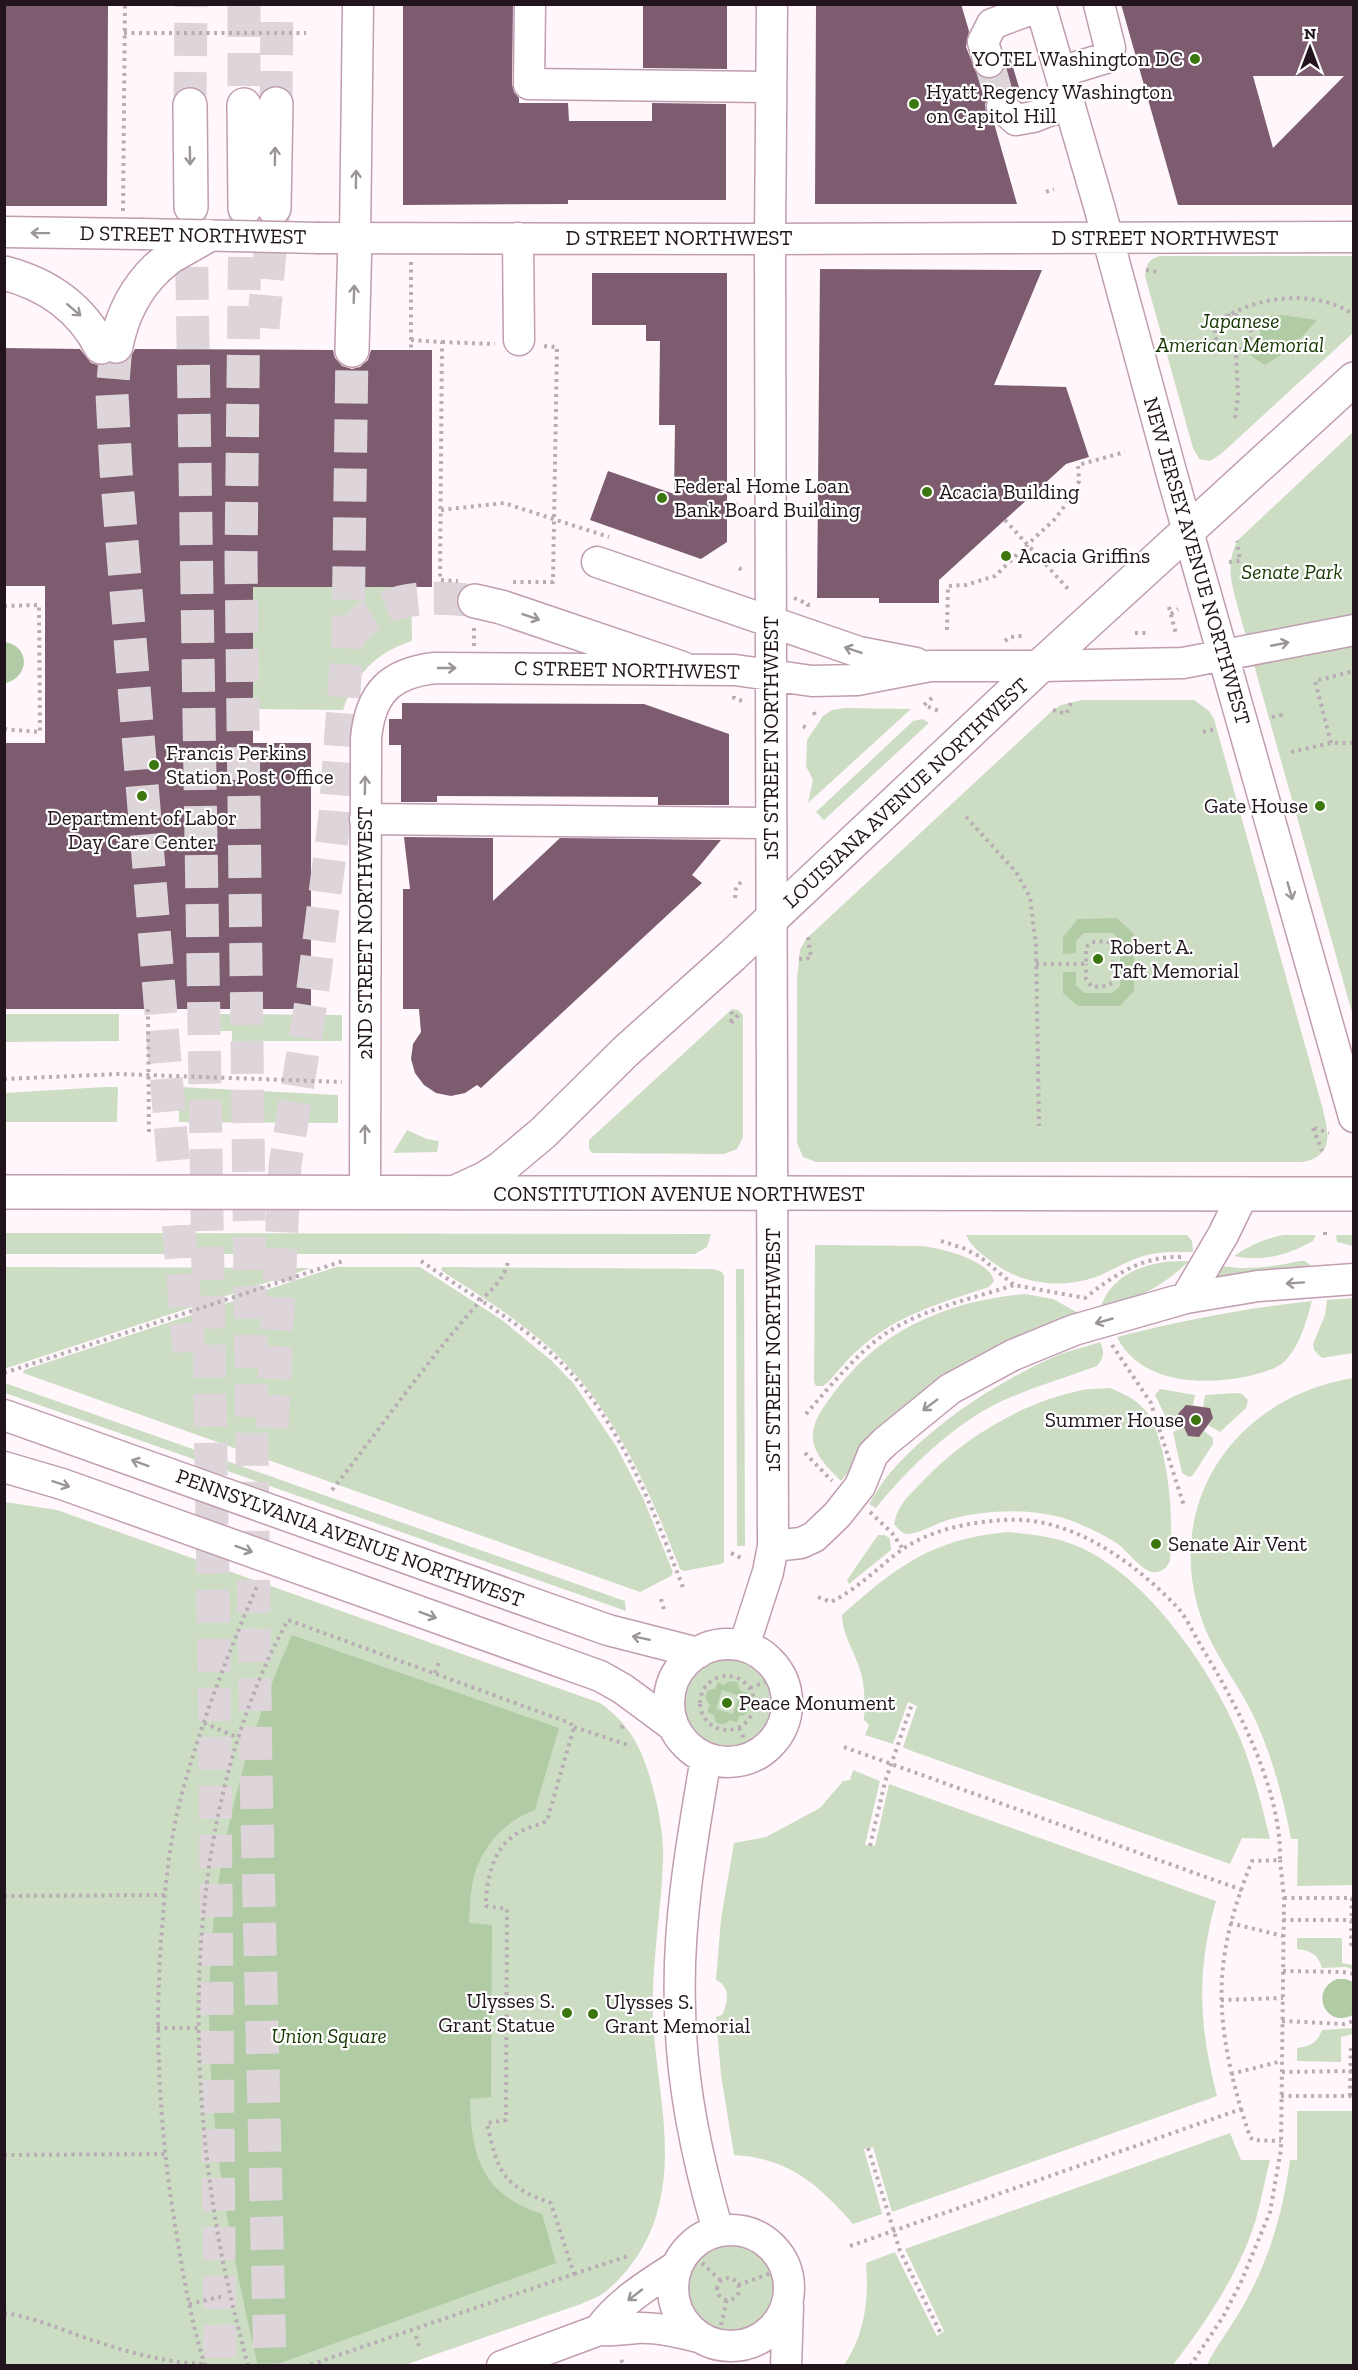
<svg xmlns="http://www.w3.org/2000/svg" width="1358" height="2370" font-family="'Zilla Slab',serif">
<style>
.green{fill:#ccddc4}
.water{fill:#b1cca5;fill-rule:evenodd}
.building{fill:#7c5c6e;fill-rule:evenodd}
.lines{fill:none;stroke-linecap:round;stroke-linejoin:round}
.minor-tunnel{stroke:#ded5da;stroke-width:30;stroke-dasharray:30 15;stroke-linecap:butt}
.highway-tunnel{stroke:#ded5da;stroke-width:33;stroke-dasharray:33 16;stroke-linecap:butt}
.minor-casing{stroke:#c09db1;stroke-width:33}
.major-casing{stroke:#c09db1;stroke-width:36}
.highway-casing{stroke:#c09db1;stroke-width:36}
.path{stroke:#b7adb3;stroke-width:4;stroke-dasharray:3 4.5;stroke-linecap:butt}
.minor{stroke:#fff;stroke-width:30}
.major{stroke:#fff;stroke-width:33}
.highway{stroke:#fff;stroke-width:33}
.minor-bridge-casing{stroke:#c09db1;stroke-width:33;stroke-linecap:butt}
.highway-bridge-casing{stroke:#c09db1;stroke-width:36;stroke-linecap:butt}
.minor-bridge{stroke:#fff;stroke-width:30}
.highway-bridge{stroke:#fff;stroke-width:33}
.oneway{stroke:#9b9599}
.poi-dot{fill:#3b770e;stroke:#fff;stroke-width:2}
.labels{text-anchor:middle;stroke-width:4.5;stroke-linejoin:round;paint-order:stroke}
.poi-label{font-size:21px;fill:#21141c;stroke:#fff;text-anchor:start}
.street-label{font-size:21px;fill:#21141c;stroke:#fff}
.park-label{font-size:21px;font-style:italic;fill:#153700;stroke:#fff}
</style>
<rect width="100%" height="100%" fill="#fff7fb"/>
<path class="green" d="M1160,256H1353V333L1221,454L1210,461L1199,459L1193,448L1145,276C1147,264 1148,259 1160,256Z
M1353,432V1016L1239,612C1232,584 1225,568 1237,541Z
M253,587H411L412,641C376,652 355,675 343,710L253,709Z
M1082,700H1194L1209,711L1214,719L1322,1106C1328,1131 1336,1156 1302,1162H816L803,1157L797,1143V979L800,950L806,939L1053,710L1061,705Z
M844,708L911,709L808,803L813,780L806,766L807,740L823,716L832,710Z
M923,719L929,723L824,820L816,812L913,721Z
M732,1009L738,1010L743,1015V1137L737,1149L724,1154L592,1153L589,1149V1140Z
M5,1014H119V1041L5,1042Z
M216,1014L342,1015V1041H232V1031H216Z
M105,1087H118L117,1122H5V1093Z
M179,1087L338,1095V1123L179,1122Z
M407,1130L427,1139L439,1141L437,1152L393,1153Z
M5,1233L711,1234L707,1247L695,1254H5Z
M966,1235H1187L1192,1241L1193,1252C1178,1252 1162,1251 1147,1255C1131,1259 1116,1268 1101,1275C1066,1289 1026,1286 995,1264C984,1256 971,1247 966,1235Z
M1283,1235H1316L1313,1241C1288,1255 1263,1262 1234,1256C1250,1245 1264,1239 1283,1235Z
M1336,1235H1353V1246L1337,1242Z
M815,1245L922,1246C940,1248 990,1260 994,1281L989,1287C941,1303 898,1314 859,1349C847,1359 838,1372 827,1383L823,1386H816L814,1382Z
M1189,1261C1161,1288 1137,1299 1100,1309C1112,1270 1153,1260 1189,1261Z
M1300,1261H1305L1314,1268L1219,1280L1217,1277L1223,1266C1250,1271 1275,1266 1300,1261Z
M5,1267L311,1268L7,1368L4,1367Z
M336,1267H420L502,1320L552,1361L574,1384L616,1446L643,1498L673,1572L671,1576L640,1592L23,1373L24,1370Z
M443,1267L714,1269L722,1272L724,1276V1562L721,1564L684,1571L680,1569C648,1487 612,1402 544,1343C513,1316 477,1294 442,1271L441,1268Z
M736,1269H744L745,1546H737Z
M1025,1294L1053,1299L1082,1315L854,1466L841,1481C830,1470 815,1456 813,1440C811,1425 821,1410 830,1398C857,1361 889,1333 932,1316C962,1303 992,1297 1025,1294Z
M1353,1298V1353L1322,1358L1314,1350L1313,1344L1325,1315L1327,1300Z
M1312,1301C1306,1322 1300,1347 1283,1363C1274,1370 1260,1373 1249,1376C1204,1386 1140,1384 1117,1337C1182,1320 1246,1308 1312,1301Z
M1100,1342C1105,1352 1104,1358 1097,1366C1065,1378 1033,1387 1002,1401C955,1423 908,1468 876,1508L869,1504C876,1493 882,1482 890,1473C934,1423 995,1383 1056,1356C1070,1350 1086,1347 1100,1342Z
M1353,1378V1885L1297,1886L1298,1839H1291C1283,1796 1271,1752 1252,1713C1237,1682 1213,1653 1202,1620C1161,1504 1235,1397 1353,1378Z
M5,1383L625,1601L626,1611L5,1393Z
M1110,1388C1124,1394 1139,1400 1148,1414C1169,1447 1174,1521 1170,1560C1168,1568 1159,1575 1149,1571C1138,1566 1128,1552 1118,1544C1101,1533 1080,1523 1060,1517C1027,1508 984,1510 951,1519C939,1522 919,1534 908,1534C901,1534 898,1528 894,1524C897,1506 909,1495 921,1483C962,1439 1019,1404 1078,1391C1088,1388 1100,1389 1110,1388Z
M1160,1389L1195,1395L1193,1405L1203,1407L1205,1395L1237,1393L1242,1394L1248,1400L1246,1408L1220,1432L1208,1425L1204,1431L1213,1438V1444L1193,1475L1189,1477L1182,1473L1173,1432L1184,1427L1181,1422L1169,1424L1155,1395Z
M5,1502L57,1510L600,1703C614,1713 625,1724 634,1739C651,1767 665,1829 663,1861C661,1915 651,1966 653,2020C656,2082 675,2147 658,2209C650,2241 631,2271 605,2292C599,2297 589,2300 581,2304L405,2365H5Z
M1008,1532C1028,1534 1047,1536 1066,1542C1142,1566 1214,1672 1242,1743C1254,1774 1262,1806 1270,1839L1242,1838L1230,1864L909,1750L903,1747L917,1706L908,1702L893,1744L865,1735L869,1725L864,1720C865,1704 865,1688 861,1673C855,1651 843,1638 842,1615C897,1566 932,1539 1008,1532Z
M878,1535H885L890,1539L891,1550L849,1584L847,1580Z
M681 1704a45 45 0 1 1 90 0a45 45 0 1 1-90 0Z
M853,1770L880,1781L865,1845L875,1846L889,1784L1216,1901C1196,1972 1199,2026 1217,2096L892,2212L873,2147L864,2149L882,2214L853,2224C819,2185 788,2158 734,2155L721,2075L716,2017L722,2015C728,2003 731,1986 716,1980L721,1919L734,1843L766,1837L820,1808L843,1781L850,1780Z
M1297,1938H1342V1963L1353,1965V1970L1346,1967L1322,1968C1318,1954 1311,1951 1297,1949Z
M1353,2028V2034L1341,2037V2062L1297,2061V2048C1311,2046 1317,2043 1322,2030Z
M1297,2111H1353V2365H1207C1217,2344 1232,2326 1243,2306C1269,2260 1283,2213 1290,2160H1297Z
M1230,2133L1241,2160H1270C1265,2180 1261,2200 1256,2219C1240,2272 1206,2322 1173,2365H844C865,2335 869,2298 866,2263L895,2252L937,2336L944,2331L905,2249Z
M685 2289a45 45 0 1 1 90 0a45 45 0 1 1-90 0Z"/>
<path class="water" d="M1282,315L1317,320C1302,338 1286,353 1265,365L1251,356C1261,345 1264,330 1255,317Z
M5,642C30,646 30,676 6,683Z
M1117,918L1134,934V991L1120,1006H1078L1063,993V972H1076V985L1084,993H1112L1120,986V940L1113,933H1084L1076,941V953L1063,954V937L1078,919Z
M292,1635L559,1728L535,1810C503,1821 477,1852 472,1886C470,1898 470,1911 469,1923L492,1925L491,2097L470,2099C471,2156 482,2195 542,2214L556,2263L275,2365L258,2366C226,2232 202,2093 211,1956C217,1845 247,1736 292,1635Z
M729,1681L737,1682L740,1690L747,1693L745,1700L750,1709L745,1715L739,1716L737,1723L730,1720L725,1724H719L715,1721L714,1715L707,1712L710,1705L705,1697L708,1690L715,1689L718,1682L724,1685ZM722,1690L739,1696L733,1714L716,1709Z
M1337,1979H1346L1353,1982V2015C1325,2029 1309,1990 1337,1979Z"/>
<path class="building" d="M4,4H108L107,206H4Z
M403,4H513L512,84L514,92L519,98V103H568L569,121H652V103L726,104V200H568V204L403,205Z
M643,4H727V69L643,68Z
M816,4H961L969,31L966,47L977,74L984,79L994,78L1002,73L1006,67V58L1010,57L1023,101L1006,90H998L990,95L985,104L986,113L994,123L1017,204H815Z
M1121,4H1353V205H1178ZM1253,76H1344L1273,148Z
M820,269L1042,270L994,385L1066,387L1089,457L1066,464L939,580V603H879V598H817Z
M592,273H727V542L701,559L590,520L608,471L674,494L675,425H659L660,341H646V325H592Z
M4,348L80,349L91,363L101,366L122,364L130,358L135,349L333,350L335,358L342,366L352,369L360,367L368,360L371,350H432V587H253V743H311V1009H4V743H45V586H4Z
M402,703L644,704L729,734V805H658V797L437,796V802H401V745H389V719H402Z
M404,837L493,838V901L560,838L721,840L692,875L702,883L481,1088L477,1085L465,1093L451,1096L436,1093L424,1085L415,1073L411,1059L413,1044L421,1032L419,1009H403V889H410Z
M1186,1405L1210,1408L1213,1418L1199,1437L1188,1436L1178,1414Z"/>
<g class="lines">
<path class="minor-tunnel" d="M989,62L1002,107"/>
<path class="highway-tunnel" d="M244,4V105
M276,104L277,4
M190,105L191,4
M245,208L241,559L256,1775L270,2366
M191,218L214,1649L220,2366
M263,328L274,209
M116,346L112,394L116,470L189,1352
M348,637C355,629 362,620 372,614C401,595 441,597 475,601
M272,1428L285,1165L312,996L335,815L348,637L352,350"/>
<defs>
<path id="minor" d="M530,4L529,84L771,87
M1040,4L1099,206L1172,475L1354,1117
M989,62L983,42L992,24L1040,6
M1060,72L1106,58L1110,48L1099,4
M1002,107L1016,120L1033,117L1069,103
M4,232L141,234
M319,238L744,239L1354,237
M355,238L358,4
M518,238L519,340
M597,562L859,652L916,663
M365,819L771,823
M365,1192L366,739C370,693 390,673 435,668L735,670L812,681L857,680L930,666H1040L1183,663L1354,630
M1186,1298L1223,1235L1243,1194
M4,1415L608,1630L698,1653
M4,1467L62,1484L600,1676L623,1689L673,1726
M773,1546L801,1543L814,1537L837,1515L860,1486L873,1454L885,1442L950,1389L1013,1355L1074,1330L1186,1298L1258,1286L1354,1279
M669 1703a59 59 0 1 1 118 0a59 59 0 1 1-118 0Z
M744,1646L768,1572L773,1546L770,239L772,4
M706,1758C692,1840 677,1924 680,2007C681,2084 697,2158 718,2231
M673 2288a58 58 0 1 1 116 0a58 58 0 1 1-116 0Z
M599,2330C618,2303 649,2284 677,2266
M502,2366L599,2330C612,2331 623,2329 637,2328C657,2327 678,2332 698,2337
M786,2366L788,2306"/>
<path id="major" d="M458,1191L486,1178L500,1169L543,1133L626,1051L733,955L1040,666L1354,379
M4,1192L1354,1194"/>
<path id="highway" d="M190,105L191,207
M244,105L245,208
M274,208L276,104
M4,273C47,284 81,308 101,347
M116,346C122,315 134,290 157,268
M352,350L355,238
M475,601L501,607L681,668"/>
</defs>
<use href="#minor" class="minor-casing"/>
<use href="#major" class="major-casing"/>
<use href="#highway" class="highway-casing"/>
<path class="path" d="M124,33H306
M1046,192L1054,189
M123,211L125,4
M411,262V350
M1146,270L1157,272
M1215 333a18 18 0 1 1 36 0a18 18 0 1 1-36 0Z
M1225,317C1261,296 1313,290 1350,312
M411,340L442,342L440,580L458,581
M442,342L495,344
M1235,418L1238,396L1236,350
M727,504H740
M441,510L504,503L609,537
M1005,520L1070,591
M1229,562L1240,561L1237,541
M739,568L745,572
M513,582H553L557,347L542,346
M794,598L808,604V608
M4,606L39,605L40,732L4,729
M1169,607L1176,634
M1171,614L1178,609
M947,630L948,586L966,585L995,576L1027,545L1055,519L1075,492L1079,481L1078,465L1125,452
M1135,633H1149
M1005,641L1010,637L1023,636
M474,646V626
M734,696V698L742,701
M932,698L924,705L939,711
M1053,710L1066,714L1072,701
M814,712L815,716
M1272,717L1281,715L1280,711
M803,726L807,728
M1203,732L1217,729
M1331,743L1315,681L1354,671
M1291,752L1331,743H1354
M966,817L1016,872L1030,897L1036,946L1039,1126
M735,898L736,887L741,882
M799,959L811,958L808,937
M1036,964H1086V947L1092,942L1107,941L1113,946V982L1107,986L1092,987L1086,979V964
M148,1009L149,1136
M731,1022L732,1009
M731,1023L741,1012
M4,1079L119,1074L342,1082
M1313,1128L1322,1151
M1314,1128L1329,1133
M1325,1232V1235
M941,1241L963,1248L979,1256L1014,1285L1085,1298C1114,1275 1142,1256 1181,1257
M421,1261C464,1291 512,1317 551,1353C619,1415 652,1507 684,1590
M1112,1345L1151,1403L1184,1506
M4,1373L343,1261
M806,1414C825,1392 844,1369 866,1349C907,1311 963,1302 1014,1285
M805,1453L832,1481
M332,1490C380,1429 423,1366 474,1308C487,1292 504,1283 508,1261
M870,1512L892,1533L903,1549
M731,1553L743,1559
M818,1597L831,1602C859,1588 876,1569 900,1551C929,1530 969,1522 1004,1520C1070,1515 1134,1562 1177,1607C1187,1618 1193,1633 1201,1646C1237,1705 1282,1790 1280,1860L1252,1861C1214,1955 1213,2012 1241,2109L850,2246
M661,1599L665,1613
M435,1673L440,1659
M700 1703a27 27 0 1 1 54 0a27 27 0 1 1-54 0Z
M750,1688L781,1676
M204,1723L239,1738
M574,1727L631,1746
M621,1728L624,1725
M739,1728L753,1757
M844,1747L1242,1890
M870,1846L885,1782L912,1704
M4,1896L165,1895
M1284,1898H1354
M1352,1898L1351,1944L1354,1945
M1283,1920H1354
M1230,1923L1283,1936
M1283,1971L1343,1972L1354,1974
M1221,2000L1283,1998
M1282,2021L1344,2024L1354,2021
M157,2028H198
M1282,2072L1354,2071
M1231,2074L1282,2061
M1281,2096H1354
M1350,2096L1351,2047L1354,2045
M1241,2109L1250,2137L1253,2140L1281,2141
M868,2148L900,2251L941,2334
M4,2155L165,2154
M702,2263L721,2281
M574,2274L628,2256
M717 2289a11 11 0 1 1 22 0a11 11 0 1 1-22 0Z
M738,2285L786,2268
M189,2304L224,2296
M4,2313C38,2318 69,2333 101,2343C135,2354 169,2363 204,2364
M721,2325L727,2299
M416,2336L419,2346
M621,2360L625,2366
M205,2366C192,2323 184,2281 177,2237C159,2131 153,2025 163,1917C166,1877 171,1835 181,1797C201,1723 228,1653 258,1584
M248,2366C238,2326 227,2286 220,2246C183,2045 187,1804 288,1620L570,1723L574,1727L547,1821C535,1826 522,1829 512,1837C492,1852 486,1883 486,1906L507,1909L506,2120L487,2123C498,2172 502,2186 551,2203L574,2274L307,2366
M1190,2366L1223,2317L1241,2282L1270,2212L1281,2149L1284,1898L1280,1860"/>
<use href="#minor" class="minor"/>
<use href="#major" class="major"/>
<use href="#highway" class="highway"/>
<defs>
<path id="minor-bridge" d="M141,234L319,238"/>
<path id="highway-bridge" d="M157,268L170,257L207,236"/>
</defs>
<use href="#minor-bridge" class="minor-bridge-casing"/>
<use href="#highway-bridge" class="highway-bridge-casing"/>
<use href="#minor-bridge" class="minor-bridge"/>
<use href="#highway-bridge" class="highway-bridge"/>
</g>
<defs><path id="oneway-shaft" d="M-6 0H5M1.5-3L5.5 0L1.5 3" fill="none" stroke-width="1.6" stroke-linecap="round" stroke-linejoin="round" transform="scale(1.5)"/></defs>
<g class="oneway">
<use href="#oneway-shaft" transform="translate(190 156) rotate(89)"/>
<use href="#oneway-shaft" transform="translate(275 156) rotate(-89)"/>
<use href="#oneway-shaft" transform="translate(356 179) rotate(-89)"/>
<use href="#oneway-shaft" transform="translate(40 233) rotate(-179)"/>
<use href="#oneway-shaft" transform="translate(354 294) rotate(-88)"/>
<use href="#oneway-shaft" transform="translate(74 310) rotate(41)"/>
<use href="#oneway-shaft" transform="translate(531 617) rotate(19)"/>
<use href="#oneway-shaft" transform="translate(1280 644) rotate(-11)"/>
<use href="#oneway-shaft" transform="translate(853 650) rotate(-161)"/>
<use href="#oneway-shaft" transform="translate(447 668)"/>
<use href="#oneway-shaft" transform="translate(365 785) rotate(-89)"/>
<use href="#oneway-shaft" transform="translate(1290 891) rotate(74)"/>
<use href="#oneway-shaft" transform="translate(365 1134) rotate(-90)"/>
<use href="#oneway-shaft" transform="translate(1295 1283) rotate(176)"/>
<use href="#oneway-shaft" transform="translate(1104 1321) rotate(164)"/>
<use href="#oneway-shaft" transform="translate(930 1405) rotate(143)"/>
<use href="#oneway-shaft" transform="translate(140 1463) rotate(-160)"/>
<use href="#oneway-shaft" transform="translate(61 1484) rotate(18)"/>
<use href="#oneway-shaft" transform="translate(244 1549) rotate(20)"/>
<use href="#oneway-shaft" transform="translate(428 1615) rotate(20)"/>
<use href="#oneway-shaft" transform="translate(641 1638) rotate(-168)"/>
<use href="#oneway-shaft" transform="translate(635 2295) rotate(142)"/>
</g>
<g class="poi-dot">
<circle cx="1195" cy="59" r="6"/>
<circle cx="914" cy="104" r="6"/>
<circle cx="927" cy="492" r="6"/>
<circle cx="662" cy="498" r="6"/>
<circle cx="1006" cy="556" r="6"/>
<circle cx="154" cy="765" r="6"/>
<circle cx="142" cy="796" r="6"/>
<circle cx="1320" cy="806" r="6"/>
<circle cx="1098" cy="959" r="6"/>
<circle cx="1196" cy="1420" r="6"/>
<circle cx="1156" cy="1544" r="6"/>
<circle cx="727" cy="1703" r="6"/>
<circle cx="567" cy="2013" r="6"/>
<circle cx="593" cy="2014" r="6"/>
</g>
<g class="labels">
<g class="poi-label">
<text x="1183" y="66" text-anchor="end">YOTEL Washington DC</text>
<text x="926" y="99">Hyatt Regency Washington<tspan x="926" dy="24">on Capitol Hill</tspan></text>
<text x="674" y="493">Federal Home Loan<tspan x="674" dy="24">Bank Board Building</tspan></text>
<text x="939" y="499">Acacia Building</text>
<text x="1018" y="563">Acacia Griffins</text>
<text x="166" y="760">Francis Perkins<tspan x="166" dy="24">Station Post Office</tspan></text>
<text x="1308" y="813" text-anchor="end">Gate House</text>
<text x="142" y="825" text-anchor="middle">Department of Labor<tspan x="142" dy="24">Day Care Center</tspan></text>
<text x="1110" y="954">Robert A.<tspan x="1110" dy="24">Taft Memorial</tspan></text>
<text x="1184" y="1427" text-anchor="end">Summer House</text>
<text x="1168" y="1551">Senate Air Vent</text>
<text x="739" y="1710">Peace Monument</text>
<text x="555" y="2008" text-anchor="end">Ulysses S.<tspan x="555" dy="24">Grant Statue</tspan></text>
<text x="605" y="2009">Ulysses S.<tspan x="605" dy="24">Grant Memorial</tspan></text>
</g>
<g class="street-label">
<text transform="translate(193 235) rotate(1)" y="7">D STREET NORTHWEST</text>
<text x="679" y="245">D STREET NORTHWEST</text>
<text x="1165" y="245">D STREET NORTHWEST</text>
<text transform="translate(1197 561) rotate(74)" y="7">NEW JERSEY AVENUE NORTHWEST</text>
<text transform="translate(627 670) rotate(1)" y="7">C STREET NORTHWEST</text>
<text transform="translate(771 738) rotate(-90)" y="7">1ST STREET NORTHWEST</text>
<text transform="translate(906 793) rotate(-43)" y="7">LOUISIANA AVENUE NORTHWEST</text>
<text transform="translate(365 933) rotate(-90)" y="7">2ND STREET NORTHWEST</text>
<text x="679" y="1201">CONSTITUTION AVENUE NORTHWEST</text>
<text transform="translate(773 1350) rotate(-90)" y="7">1ST STREET NORTHWEST</text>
<text transform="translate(350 1538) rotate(20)" y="7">PENNSYLVANIA AVENUE NORTHWEST</text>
</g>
<g class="park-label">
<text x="1240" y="328">Japanese<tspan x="1240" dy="24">American Memorial</tspan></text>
<text x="1292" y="579">Senate Park</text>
<text x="329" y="2043">Union Square</text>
</g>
</g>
<rect width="1358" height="2370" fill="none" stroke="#21141c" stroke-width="12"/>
<g transform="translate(1310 48)" stroke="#ffffff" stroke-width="4.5" paint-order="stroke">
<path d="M0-4.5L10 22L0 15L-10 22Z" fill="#21141c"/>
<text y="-9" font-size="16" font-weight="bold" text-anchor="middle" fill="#21141c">N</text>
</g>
</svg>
